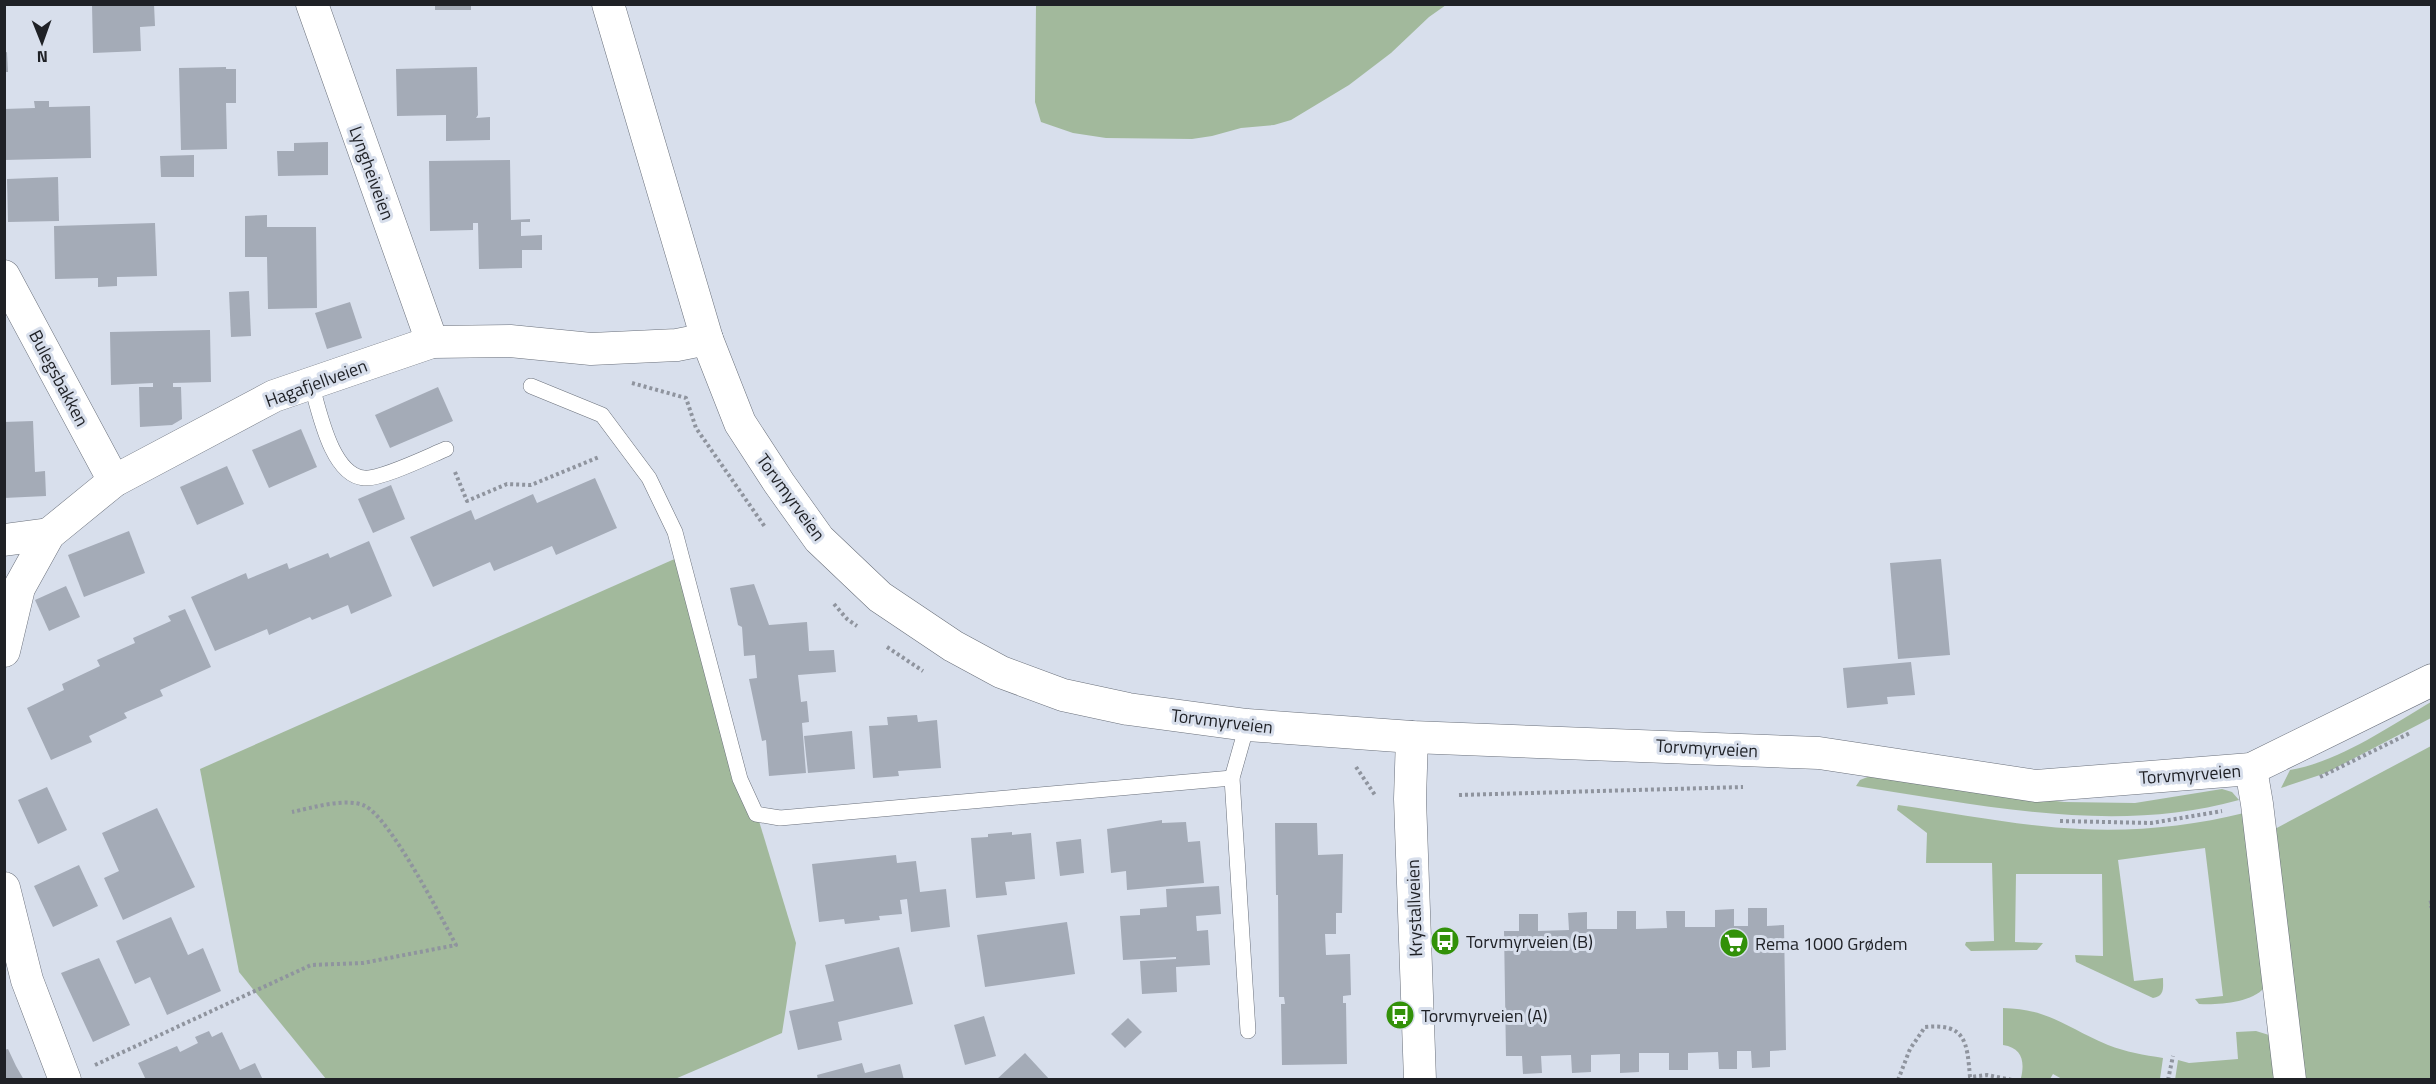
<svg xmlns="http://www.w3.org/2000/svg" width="2436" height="1084" font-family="'Titillium Web',sans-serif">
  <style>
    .green { fill: #a2b99c }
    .building { fill: #a4abb7 }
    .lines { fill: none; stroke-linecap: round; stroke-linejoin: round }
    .service-casing { stroke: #6a707b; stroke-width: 16 }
    .minor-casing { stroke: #6a707b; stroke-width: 33 }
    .path { stroke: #8f949e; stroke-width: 4; stroke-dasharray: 3 3; stroke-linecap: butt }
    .service { stroke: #fff; stroke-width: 15 }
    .minor { stroke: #fff; stroke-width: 32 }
    .labels { text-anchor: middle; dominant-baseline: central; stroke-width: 6; stroke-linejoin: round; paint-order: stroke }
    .street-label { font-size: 18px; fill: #1f2126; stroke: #d8dfec }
    .poi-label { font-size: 18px; fill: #1f2126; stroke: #d8dfec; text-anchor: start }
  </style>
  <rect width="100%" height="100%" fill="#d8dfec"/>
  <g class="green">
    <polygon points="1036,5 1036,4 1446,5 1429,17 1391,53 1349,85 1291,120 1274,125 1241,128 1212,136 1192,139 1106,138 1073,133 1041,122 1035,102"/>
    <polygon points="679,557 796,943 782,1033 675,1079 326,1079 239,972 200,769"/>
    <path d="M2431,702V718L2326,773L2281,788L2290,770C2341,761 2388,727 2431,702Z"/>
    <polygon points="2431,746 2431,1079 2304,1079 2273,830"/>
    <path d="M1870,776L2064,802L2135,803L2222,789L2232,792L2239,800C2114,835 1981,805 1856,786L1860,780Z"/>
    <path d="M1898,805C1959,814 2019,826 2080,829C2134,832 2192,826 2244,813L2264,988C2251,1003 2218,1005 2199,1004L2195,999L2223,996L2205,848L2118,860L2134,981L2163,978C2163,988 2165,996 2153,998L2076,962L2075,955L2103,956L2102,874H2016L2015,942L2043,943L2037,950L1971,951L1965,945L1966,942L1994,941L1992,863H1926L1927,833L1897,810Z"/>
    <path d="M2003,1008C2050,1009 2067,1028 2108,1045C2126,1052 2144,1055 2163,1058L2160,1079H2062L2053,1074L2050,1079L2021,1078C2025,1061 2022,1048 2003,1045Z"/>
    <polygon points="2256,1031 2269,1035 2281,1079 2175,1080 2178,1060 2189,1063 2238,1059 2236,1032"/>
  </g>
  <g class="building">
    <polygon points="92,4 154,4 155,26 140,27 141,51 93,53"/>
    <rect x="435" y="4" width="36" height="6"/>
    <polygon points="7,52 8,72 4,72 4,53"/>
    <polygon points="226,67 226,69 236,69 236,103 226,103 227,149 181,150 179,68"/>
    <polygon points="477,67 478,115 476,118 490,117 490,140 446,141 446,115 397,116 396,69"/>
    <polygon points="34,101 49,101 49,107 90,106 91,158 4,160 4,109 35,108"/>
    <polygon points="328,142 328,175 278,176 277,151 294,151 294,143"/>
    <polygon points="194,155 194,177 161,177 160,156"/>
    <polygon points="510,160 511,220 530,219 530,222 521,222 521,236 542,235 542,250 522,250 522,268 479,269 478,223 473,223 473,230 430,231 429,161"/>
    <polygon points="58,177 59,221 8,222 7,179"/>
    <polygon points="267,215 267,227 316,227 317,308 268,309 267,257 245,257 245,216"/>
    <polygon points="155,223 157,276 117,277 117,286 98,287 98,278 55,279 54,226"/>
    <polygon points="249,291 251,336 231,337 229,292"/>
    <polygon points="350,302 362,338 327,349 315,313"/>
    <polygon points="210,330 211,382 173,383 173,387 181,387 182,419 172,425 140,427 139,387 153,387 153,383 111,385 110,332"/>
    <polygon points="438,387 453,421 390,448 375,415"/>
    <polygon points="33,421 35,472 45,471 46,496 4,498 4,422"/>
    <polygon points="301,429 317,467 269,488 252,450"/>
    <polygon points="227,466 244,504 197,525 180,487"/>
    <polygon points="595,478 617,528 556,555 552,546 494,571 490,562 433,587 410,537 471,510 475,520 533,494 537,503"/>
    <polygon points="391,485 405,519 373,533 358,499"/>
    <polygon points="129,531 145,573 84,597 68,555"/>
    <polygon points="369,541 392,596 351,614 348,605 312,620 310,617 269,635 267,629 215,651 191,597 246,573 248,579 287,563 289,569 328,553 330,558"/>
    <polygon points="1941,559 1950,655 1898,659 1890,563"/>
    <polygon points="754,584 769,625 807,622 809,651 834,650 836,672 798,675 801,702 807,701 809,722 802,723 806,773 769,776 766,740 762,741 749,679 757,678 755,655 744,656 742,627 738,625 730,588"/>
    <polygon points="66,586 80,617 49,631 35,600"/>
    <polygon points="185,609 211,667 160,690 163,696 124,713 127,718 89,736 92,742 51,760 27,708 64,690 62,684 100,666 97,660 135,643 133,638 171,621 168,616"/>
    <polygon points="1911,662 1915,695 1887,697 1888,704 1847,708 1843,668"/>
    <polygon points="917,715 918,722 937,720 941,768 898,771 899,776 873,778 869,726 888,725 887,717"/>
    <polygon points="852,731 855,769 808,773 804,736"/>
    <polygon points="47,787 67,830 38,844 18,800"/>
    <polygon points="157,808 195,887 123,920 104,878 119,871 102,833"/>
    <polygon points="1162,820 1162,823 1186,822 1188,842 1200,841 1204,883 1127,890 1126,871 1111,873 1107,829"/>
    <polygon points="1275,823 1317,823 1318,855 1343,854 1342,913 1336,913 1336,934 1325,934 1326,955 1350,954 1351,995 1343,996 1343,1003 1346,1003 1347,1064 1282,1065 1281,1004 1285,1004 1284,997 1279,997 1278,895 1276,895"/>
    <polygon points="1012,832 1012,835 1031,833 1035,879 1005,882 1007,895 976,898 971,838 988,837 988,834"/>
    <polygon points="1081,839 1084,873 1060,876 1056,842"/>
    <polygon points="896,855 897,863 916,861 920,892 946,889 950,927 911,932 907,899 900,900 902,914 879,916 880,920 845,924 844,919 819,922 812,864"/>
    <polygon points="79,865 98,906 53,927 34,886"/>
    <polygon points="1219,886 1221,914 1196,916 1197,931 1208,930 1210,965 1176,967 1177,992 1142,994 1140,961 1176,959 1176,957 1123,960 1120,916 1140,915 1140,909 1167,907 1166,889"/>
    <polygon points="1748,908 1767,908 1767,926 1784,925 1786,1050 1770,1051 1770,1067 1752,1068 1751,1051 1737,1051 1737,1069 1719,1069 1718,1052 1688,1053 1688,1070 1669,1070 1669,1053 1639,1053 1639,1072 1620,1073 1620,1054 1591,1055 1591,1072 1572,1073 1571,1055 1541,1056 1542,1073 1523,1074 1522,1056 1506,1056 1504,931 1519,931 1519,914 1538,914 1538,931 1569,930 1568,913 1587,912 1587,929 1617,929 1617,911 1636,911 1636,929 1667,928 1666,911 1685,911 1685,927 1715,927 1715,910 1734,909 1734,926 1748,926"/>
    <polygon points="171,917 188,955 203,948 221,991 167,1015 150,977 135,984 116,941"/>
    <polygon points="1067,922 1075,974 985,987 977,935"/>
    <polygon points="899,947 913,1004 838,1022 842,1040 798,1050 789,1011 834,1001 825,965"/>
    <polygon points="99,958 130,1025 93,1042 61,973"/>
    <polygon points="984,1016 996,1056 965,1065 954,1025"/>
    <polygon points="1128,1018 1142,1032 1125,1048 1111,1034"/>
    <polygon points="209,1031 212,1037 222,1032 240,1070 255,1063 263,1080 146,1080 138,1063 177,1046 180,1052 198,1043 195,1037"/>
    <polygon points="8,1049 16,1066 24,1080 4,1080 4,1050"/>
    <polygon points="1025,1053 1050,1080 996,1080"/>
    <polygon points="862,1063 865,1073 900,1064 904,1080 818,1080 817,1075"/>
  </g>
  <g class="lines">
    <g class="service-casing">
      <g id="service">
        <path d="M311,383C319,410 331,475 364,478C380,480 429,456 446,449"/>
        <polyline points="531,386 602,415 649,478 675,532 740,779 756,814 780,818 1232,778"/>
        <polyline points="1247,725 1232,778 1248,1031"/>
      </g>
    </g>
    <g class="minor-casing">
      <g id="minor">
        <polyline points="312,4 432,342"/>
        <polyline points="608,4 707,339 740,423 779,483 819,539 880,597 953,646 1001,672 1063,695 1128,709 1247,725 1412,737 1819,753 2036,786 2251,769 2432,680"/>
        <polyline points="4,276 114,481"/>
        <polyline points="4,540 49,534"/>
        <polyline points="4,651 19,588 49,534 114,481 274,396 432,342 510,341 591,349 677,345 707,339"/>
        <polyline points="1412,737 1410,799 1420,1080"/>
        <polyline points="2251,769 2257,804 2290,1080"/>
        <polyline points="4,888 27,980 65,1080"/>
      </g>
    </g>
    <g class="path">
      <polyline points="632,383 686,398 696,428 765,527"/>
      <polyline points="455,472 467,501 507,484 531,485 599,457"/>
      <polyline points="834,604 847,619 857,626"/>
      <polyline points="887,647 923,671"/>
      <polyline points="1356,767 1375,795"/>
      <polyline points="2320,777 2410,733"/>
      <polyline points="1459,795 1743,787"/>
      <polyline points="2060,821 2151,823 2222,811"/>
      <polyline points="2432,902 2429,903 2432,908"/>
      <path d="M95,1065L311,965L363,963L456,945C441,917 390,818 365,806C347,797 311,808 292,812"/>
      <path d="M1898,1080L1910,1049L1925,1027C1966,1023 1967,1042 1970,1077L1987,1075L2012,1080"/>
      <polyline points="2054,1080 2055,1080"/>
      <polyline points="2168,1080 2173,1056"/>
    </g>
    <use href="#service" class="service"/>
    <use href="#minor" class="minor"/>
  </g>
  <defs>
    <g id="bus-disc" transform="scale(1.5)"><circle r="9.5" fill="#329109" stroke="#d8dfec"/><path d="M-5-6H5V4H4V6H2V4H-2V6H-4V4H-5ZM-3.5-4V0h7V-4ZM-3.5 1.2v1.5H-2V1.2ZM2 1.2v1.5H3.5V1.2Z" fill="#fff"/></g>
    <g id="supermarket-disc" transform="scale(1.5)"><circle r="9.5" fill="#329109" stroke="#d8dfec"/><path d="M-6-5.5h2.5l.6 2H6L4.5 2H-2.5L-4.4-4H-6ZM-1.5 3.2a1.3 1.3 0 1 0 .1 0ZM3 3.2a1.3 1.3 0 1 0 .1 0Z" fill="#fff"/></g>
  </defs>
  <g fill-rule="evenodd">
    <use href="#bus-disc" x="1445" y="941"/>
    <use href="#supermarket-disc" x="1734" y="943"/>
    <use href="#bus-disc" x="1400" y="1015"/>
  </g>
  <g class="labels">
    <g class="street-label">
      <text transform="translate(372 173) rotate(70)">Lyngheiveien</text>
      <text transform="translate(59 378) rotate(62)">Bulegsbakken</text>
      <text transform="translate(316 383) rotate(-20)">Hagafjellveien</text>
      <text transform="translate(791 497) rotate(54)">Torvmyrveien</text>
      <text transform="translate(1222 721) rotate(7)">Torvmyrveien</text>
      <text transform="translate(1707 748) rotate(3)">Torvmyrveien</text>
      <text transform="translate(2190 774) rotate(-4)">Torvmyrveien</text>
      <text transform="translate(1414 908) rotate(-92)">Krystallveien</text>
    </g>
    <g class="poi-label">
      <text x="1466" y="941">Torvmyrveien (B)</text>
      <text x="1755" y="943">Rema 1000 Grødem</text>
      <text x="1421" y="1015">Torvmyrveien (A)</text>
    </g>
  </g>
  <rect width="2436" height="1084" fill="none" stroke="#1f2126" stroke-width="12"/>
  <g transform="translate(42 42) rotate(179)" stroke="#d8dfec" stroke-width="4.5" paint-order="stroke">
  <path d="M0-4.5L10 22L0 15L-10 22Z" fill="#1f2126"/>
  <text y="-9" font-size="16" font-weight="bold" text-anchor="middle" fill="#1f2126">N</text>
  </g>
</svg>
